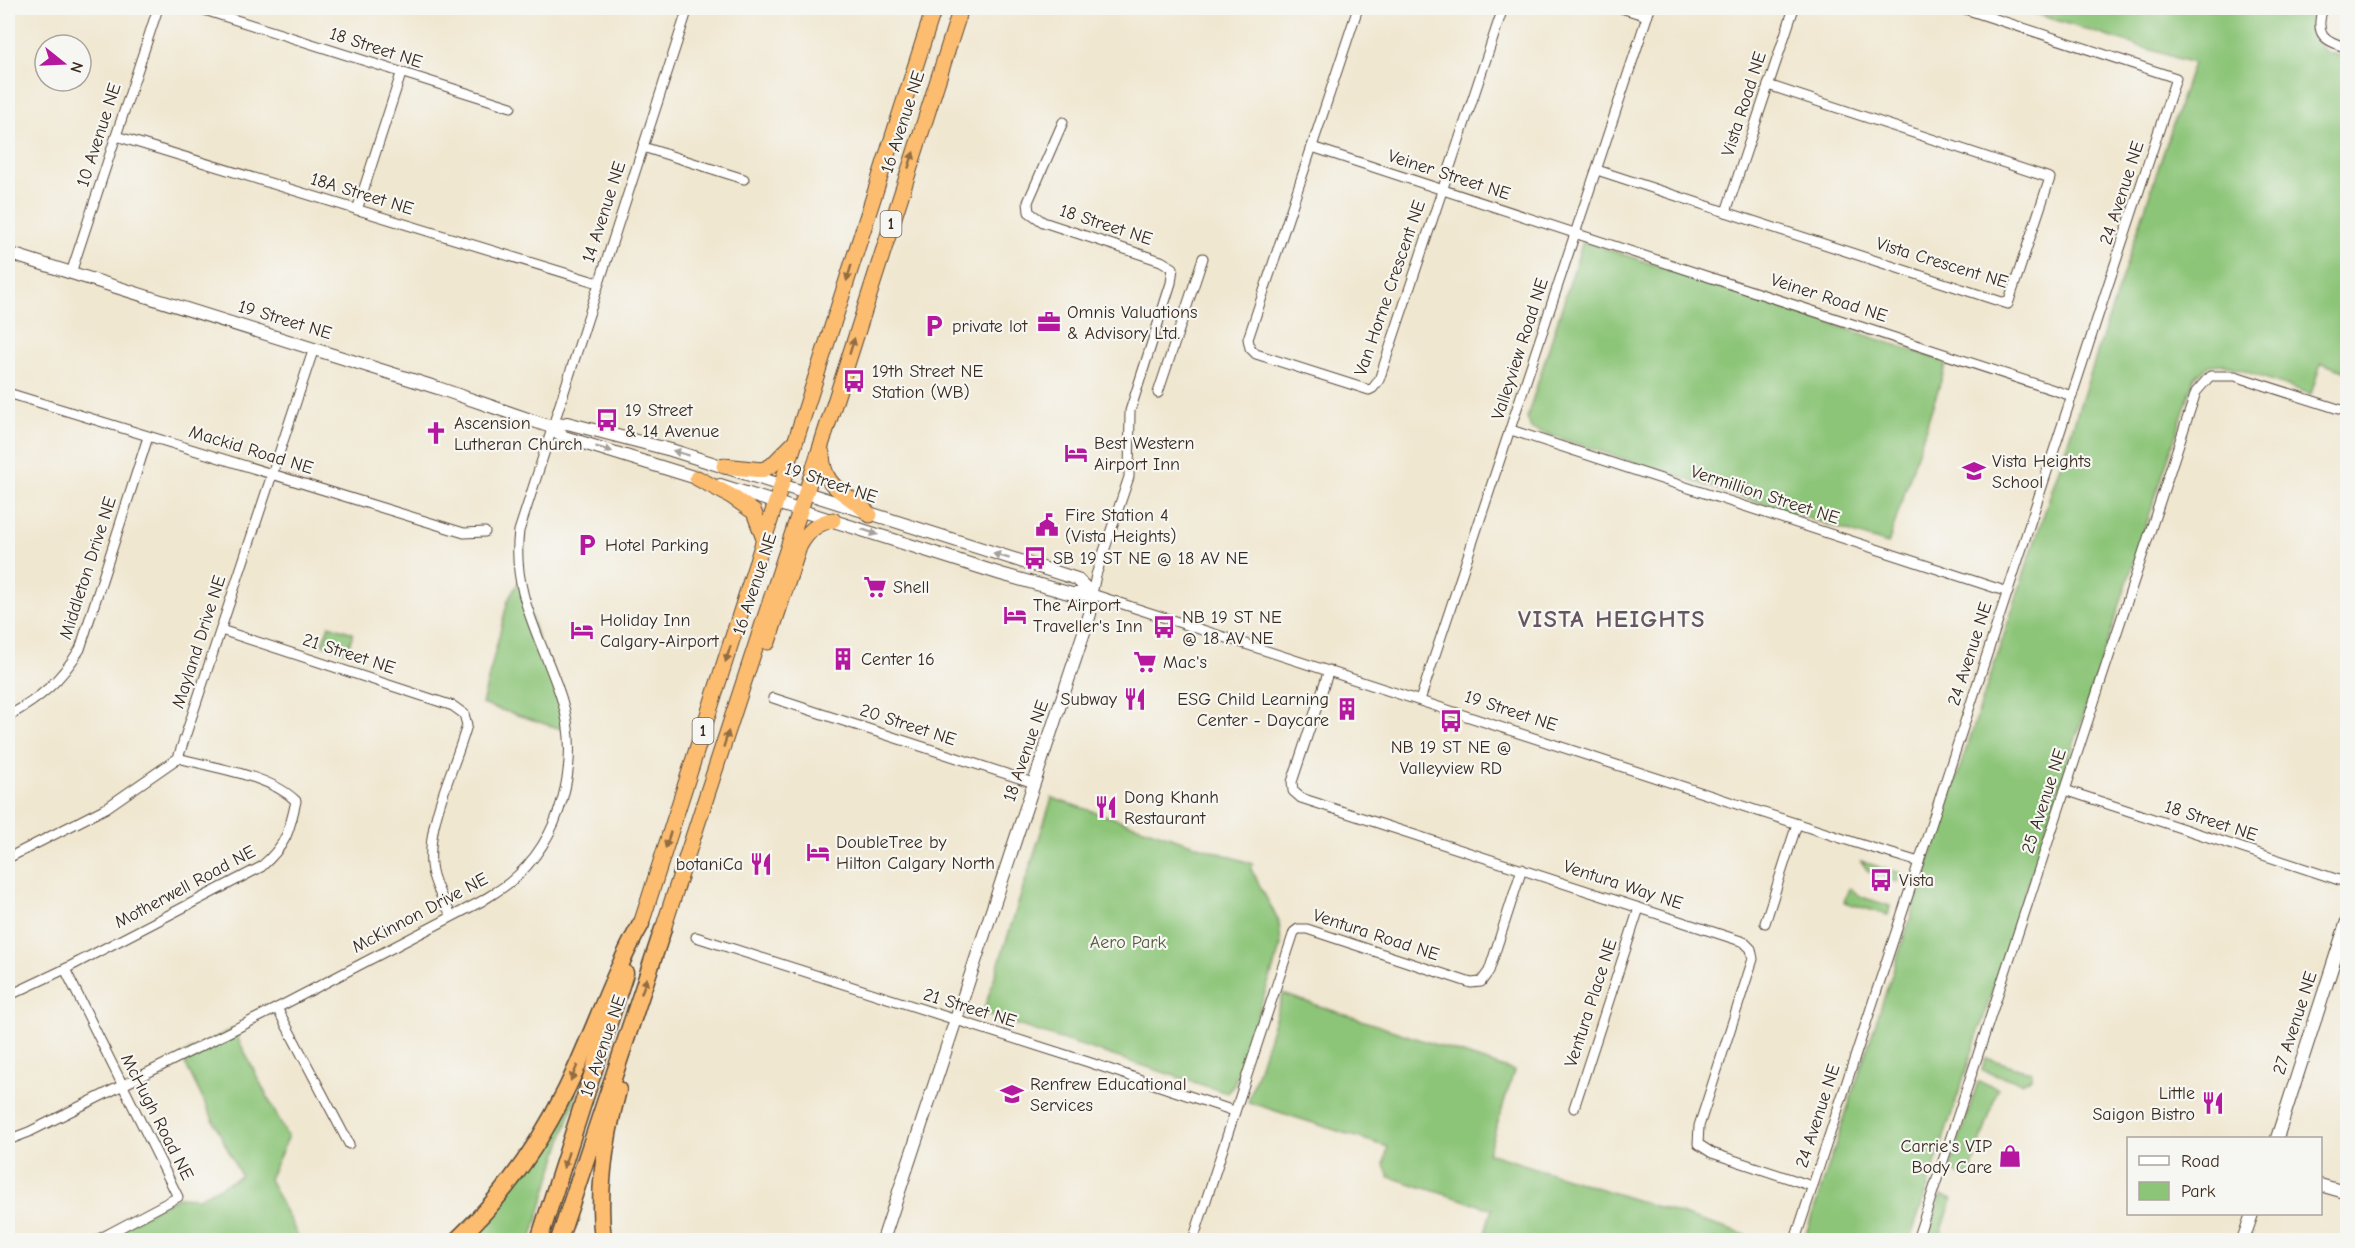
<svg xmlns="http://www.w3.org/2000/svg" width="2355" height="1248" font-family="'Comic Neue',sans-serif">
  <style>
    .green { fill: #8cc578; stroke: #64784b; stroke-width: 1.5 }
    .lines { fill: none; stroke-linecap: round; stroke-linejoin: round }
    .minor-casing { stroke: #564639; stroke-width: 11 }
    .tertiary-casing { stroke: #564639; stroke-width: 14 }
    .trunk-casing { stroke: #564639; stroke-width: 17 }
    .motorway-casing { stroke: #564639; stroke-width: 19 }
    .minor { stroke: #fff; stroke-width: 9 }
    .tertiary { stroke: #fff; stroke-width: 12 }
    .trunk { stroke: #fcbd6f; stroke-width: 15 }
    .motorway { stroke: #fcbd6f; stroke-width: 16 }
    .oneway { fill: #926c42 }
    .oneway2 { fill: #a79f9a }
    .labels { text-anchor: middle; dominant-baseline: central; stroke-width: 4.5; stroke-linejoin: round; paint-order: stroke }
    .shield { fill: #f6f6f2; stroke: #73675e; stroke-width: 1.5 }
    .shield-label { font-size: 16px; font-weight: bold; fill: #3b2a1e }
    .street-label { font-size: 18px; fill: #3b2a1e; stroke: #f6f6f2 }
    .poi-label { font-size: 18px; fill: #3b2a1e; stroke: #f6f6f2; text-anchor: start }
    .park-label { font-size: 18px; fill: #535839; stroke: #f6f6f2 }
    .district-label { font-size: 24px; font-weight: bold; letter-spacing: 1.5px; fill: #665660; stroke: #f6f6f2 }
  </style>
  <rect width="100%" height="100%" fill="#f6f6f2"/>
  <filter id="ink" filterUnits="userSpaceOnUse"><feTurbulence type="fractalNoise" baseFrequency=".0167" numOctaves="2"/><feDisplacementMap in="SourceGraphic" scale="12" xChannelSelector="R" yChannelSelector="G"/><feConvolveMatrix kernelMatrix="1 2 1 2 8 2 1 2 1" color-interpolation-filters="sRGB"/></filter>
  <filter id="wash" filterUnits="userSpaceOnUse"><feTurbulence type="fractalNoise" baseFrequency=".008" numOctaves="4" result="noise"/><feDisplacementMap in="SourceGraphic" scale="24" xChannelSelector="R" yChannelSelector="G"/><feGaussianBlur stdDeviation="1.35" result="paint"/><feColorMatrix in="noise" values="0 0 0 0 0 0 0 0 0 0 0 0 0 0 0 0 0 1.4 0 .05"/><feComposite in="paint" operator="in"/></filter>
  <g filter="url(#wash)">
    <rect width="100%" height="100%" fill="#f0e7d0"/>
    <g class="green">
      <polygon points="2017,8 2290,8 2310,13 2312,38 2327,52 2347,58 2347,372 2321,363 2311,394 2224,364 2210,365 2195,377 1910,1240 1804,1240 2193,63"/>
      <polygon points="1583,241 1947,362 1888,544 1531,429 1527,417"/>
      <polygon points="519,581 568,731 482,704 508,600"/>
      <polygon points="329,625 353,633 347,652 322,644"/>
      <polygon points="1052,798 1253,864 1251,869 1279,922 1281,945 1234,1085 1227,1093 990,1016 984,1010"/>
      <polygon points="1861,861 1880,867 1877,876 1867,870"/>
      <polygon points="1883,868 1901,873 1898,882 1886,879 1887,876 1881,874"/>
      <polygon points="1849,888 1862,897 1890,906 1888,915 1844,902"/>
      <polygon points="1283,994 1514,1071 1488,1153 1761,1240 1513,1240 1485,1232 1492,1209 1389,1177 1384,1165 1388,1147 1248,1102"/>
      <polygon points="233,1029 288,1138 269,1179 300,1240 97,1240 178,1197 199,1198 241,1176 181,1055"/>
      <polygon points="1986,1058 2032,1072 2031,1078 2022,1083 1982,1070"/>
      <polygon points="1978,1082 1998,1088 1969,1178 1949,1170"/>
      <polygon points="572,1091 576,1093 575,1098 531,1240 465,1240"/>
      <polygon points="1941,1195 1952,1199 1939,1240 1926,1240"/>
    </g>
  </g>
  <g filter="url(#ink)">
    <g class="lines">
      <g class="minor-casing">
        <g id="minor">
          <polyline points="198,8 511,107"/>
          <polyline points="1358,8 1248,339 1250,348 1256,354 1369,390 1373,388 1379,380 1503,8"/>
          <polyline points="1621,8 1647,16"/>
          <path d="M2323,8C2314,34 2324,41 2348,48"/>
          <polyline points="1063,122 1028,202 1029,212 1043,222 1161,261 1173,268 1171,283 1130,411 1129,477 1096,575 1092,594 1856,843 1919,862"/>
          <polyline points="116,136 598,283"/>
          <polyline points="643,147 744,179"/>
          <polyline points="1312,147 2072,396"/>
          <polyline points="1597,170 2008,304 2050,178 1768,85"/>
          <polyline points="357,210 401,74"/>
          <polyline points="1726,212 1794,8"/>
          <polyline points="71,273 158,8"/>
          <polyline points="8,393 464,533 485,532"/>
          <polyline points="1158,393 1203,258"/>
          <polyline points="1511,430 2008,592"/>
          <path d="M221,630L453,706L464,714L467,725C455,768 427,820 431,865C433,883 443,901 452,916"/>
          <polyline points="1329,670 1292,782 1293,791 1301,798 1744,942 1751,949 1753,959 1699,1126 1698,1144 1712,1153 1812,1186"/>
          <polyline points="773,698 1034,783"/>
          <polyline points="1420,700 1650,8"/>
          <path d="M8,716C41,698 60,681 80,649L148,437"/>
          <polyline points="2065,790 2348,883"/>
          <polyline points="8,858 106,808 178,758 314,348"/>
          <polyline points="1765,923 1797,824"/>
          <polyline points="696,937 1088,1062 1234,1111"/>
          <polyline points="65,969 178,1197 97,1240"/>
          <path d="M8,996L65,969L261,867C286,845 289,833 296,801C270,775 214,768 178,758"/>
          <polyline points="277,1008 349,1144"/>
          <polyline points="1574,1108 1639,908"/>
          <path d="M8,1140L29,1132L277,1008L482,901C491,895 500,890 509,883C562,840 582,761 561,697C542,639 511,594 519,531L688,8"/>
          <polyline points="1193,1240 1294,932 1298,929 1307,929 1471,983 1481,982 1489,971 1522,869"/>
          <polyline points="1795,1240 2176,78 1962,8"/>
          <polyline points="1917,1240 2196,392 2210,376 2235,376 2348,412"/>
        </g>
      </g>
      <g class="tertiary-casing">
        <g id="tertiary">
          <polyline points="8,253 438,388 551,427 564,437 703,480"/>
          <polyline points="551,427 567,423 671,450 1077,579 1092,594"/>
          <polyline points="720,485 1001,574 1072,594 1092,594"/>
          <polyline points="2277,1138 2348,918"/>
          <polyline points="2320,1185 2348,1193"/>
          <polyline points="883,1240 1090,614 1092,594"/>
          <polyline points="2243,1240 2252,1214"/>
        </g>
      </g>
      <g class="trunk-casing">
        <g id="trunk">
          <path d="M822,453C823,492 847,490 870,515"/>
          <polyline points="724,466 762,470 771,466 795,442"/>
          <polyline points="697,478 731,496 754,512 764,539"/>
          <path d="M768,642L799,547C807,532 816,523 833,520"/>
          <polyline points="641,924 934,8"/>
          <polyline points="663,929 810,480 961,8"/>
        </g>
      </g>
      <g class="motorway-casing">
        <g id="motorway">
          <path d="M457,1240C503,1197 538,1147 566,1090C593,1035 611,977 641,924"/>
          <polyline points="539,1240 625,973"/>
          <polyline points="559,1240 663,929"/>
          <path d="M603,1240C597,1190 605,1139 618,1090"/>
        </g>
      </g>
      <use href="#minor" class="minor"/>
      <use href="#tertiary" class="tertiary"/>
      <use href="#trunk" class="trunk"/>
      <use href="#motorway" class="motorway"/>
    </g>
    <defs><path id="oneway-solid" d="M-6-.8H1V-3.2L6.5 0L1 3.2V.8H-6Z" transform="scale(1.5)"/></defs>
    <g class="oneway">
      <use href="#oneway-solid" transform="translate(911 160) rotate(-72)"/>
      <use href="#oneway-solid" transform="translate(849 273) rotate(107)"/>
      <use href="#oneway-solid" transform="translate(852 346) rotate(-73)"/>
      <use href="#oneway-solid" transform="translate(728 654) rotate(108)"/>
      <use href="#oneway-solid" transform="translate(726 739) rotate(-73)"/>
      <use href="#oneway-solid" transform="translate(668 840) rotate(108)"/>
      <use href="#oneway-solid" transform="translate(644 986) rotate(-71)"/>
      <use href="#oneway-solid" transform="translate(574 1073) rotate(114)"/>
      <use href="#oneway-solid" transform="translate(566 1160) rotate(108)"/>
    </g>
    <g class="oneway2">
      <use href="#oneway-solid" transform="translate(604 449) rotate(17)"/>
      <use href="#oneway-solid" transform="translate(681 453) rotate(-163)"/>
      <use href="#oneway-solid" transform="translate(870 532) rotate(18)"/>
      <use href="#oneway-solid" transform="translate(1001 556) rotate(-163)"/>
    </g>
  </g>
  <defs>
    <g id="office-bare" transform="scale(1.8)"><path d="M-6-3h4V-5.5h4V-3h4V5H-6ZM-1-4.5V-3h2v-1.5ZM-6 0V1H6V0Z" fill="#b5179e" stroke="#f6f6f2" stroke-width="2.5" paint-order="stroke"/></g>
    <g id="parking-bare" transform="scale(1.8)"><path d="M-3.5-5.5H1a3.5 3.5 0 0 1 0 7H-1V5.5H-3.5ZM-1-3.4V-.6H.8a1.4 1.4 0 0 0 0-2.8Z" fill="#b5179e" stroke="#f6f6f2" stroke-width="2.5" paint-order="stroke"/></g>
    <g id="bus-bare" transform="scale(1.8)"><path d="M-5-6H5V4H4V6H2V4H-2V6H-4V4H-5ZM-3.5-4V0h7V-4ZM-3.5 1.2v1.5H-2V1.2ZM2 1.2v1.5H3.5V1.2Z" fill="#b5179e" stroke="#f6f6f2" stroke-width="2.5" paint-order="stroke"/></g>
    <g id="church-bare" transform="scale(1.8)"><path d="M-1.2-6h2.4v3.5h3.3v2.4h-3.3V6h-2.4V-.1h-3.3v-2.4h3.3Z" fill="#b5179e" stroke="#f6f6f2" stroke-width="2.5" paint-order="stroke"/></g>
    <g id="hotel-bare" transform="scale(1.8)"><path d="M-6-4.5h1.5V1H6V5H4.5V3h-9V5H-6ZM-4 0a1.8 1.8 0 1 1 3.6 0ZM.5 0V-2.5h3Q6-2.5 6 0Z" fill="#b5179e" stroke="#f6f6f2" stroke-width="2.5" paint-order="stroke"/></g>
    <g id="school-bare" transform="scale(1.8)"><path d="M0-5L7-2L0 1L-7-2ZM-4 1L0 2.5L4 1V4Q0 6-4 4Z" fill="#b5179e" stroke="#f6f6f2" stroke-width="2.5" paint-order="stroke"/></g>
    <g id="civic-bare" transform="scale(1.8)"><path d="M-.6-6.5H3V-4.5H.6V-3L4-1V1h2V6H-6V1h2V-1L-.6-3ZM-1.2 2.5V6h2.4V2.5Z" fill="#b5179e" stroke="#f6f6f2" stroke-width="2.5" paint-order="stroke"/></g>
    <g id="supermarket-bare" transform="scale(1.8)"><path d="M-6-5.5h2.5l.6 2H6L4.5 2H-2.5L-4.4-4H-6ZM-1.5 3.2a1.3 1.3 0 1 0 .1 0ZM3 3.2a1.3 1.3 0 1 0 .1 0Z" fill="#b5179e" stroke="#f6f6f2" stroke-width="2.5" paint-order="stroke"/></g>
    <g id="building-bare" transform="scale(1.8)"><path d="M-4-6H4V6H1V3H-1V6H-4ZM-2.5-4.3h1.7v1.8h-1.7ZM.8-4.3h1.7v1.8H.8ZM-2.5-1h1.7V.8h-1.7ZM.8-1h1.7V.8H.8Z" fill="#b5179e" stroke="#f6f6f2" stroke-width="2.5" paint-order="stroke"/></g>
    <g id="restaurant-bare" transform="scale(1.8)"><path d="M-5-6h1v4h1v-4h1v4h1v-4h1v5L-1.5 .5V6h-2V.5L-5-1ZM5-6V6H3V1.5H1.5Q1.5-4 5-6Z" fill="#b5179e" stroke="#f6f6f2" stroke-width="2.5" paint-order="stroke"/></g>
    <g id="shop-bare" transform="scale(1.8)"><path d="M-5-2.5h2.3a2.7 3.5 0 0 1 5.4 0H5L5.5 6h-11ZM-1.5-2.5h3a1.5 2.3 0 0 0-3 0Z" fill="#b5179e" stroke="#f6f6f2" stroke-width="2.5" paint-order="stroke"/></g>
  </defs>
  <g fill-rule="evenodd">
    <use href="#office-bare" x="1049" y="322"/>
    <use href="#parking-bare" x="934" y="326"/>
    <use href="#bus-bare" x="854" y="381"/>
    <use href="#bus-bare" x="607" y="420"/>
    <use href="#church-bare" x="436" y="433"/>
    <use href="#hotel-bare" x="1076" y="453"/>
    <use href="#school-bare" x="1974" y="471"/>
    <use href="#civic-bare" x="1047" y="525"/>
    <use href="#parking-bare" x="587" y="545"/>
    <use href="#bus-bare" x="1035" y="558"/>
    <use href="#supermarket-bare" x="875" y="587"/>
    <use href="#hotel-bare" x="1015" y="615"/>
    <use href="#bus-bare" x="1164" y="627"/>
    <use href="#hotel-bare" x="582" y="630"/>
    <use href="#building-bare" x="843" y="659"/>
    <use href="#supermarket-bare" x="1145" y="662"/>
    <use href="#restaurant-bare" x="1135" y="699"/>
    <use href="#building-bare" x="1347" y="709"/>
    <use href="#bus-bare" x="1451" y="721"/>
    <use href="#restaurant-bare" x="1106" y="807"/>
    <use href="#hotel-bare" x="818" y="852"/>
    <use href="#restaurant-bare" x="761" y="864"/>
    <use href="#bus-bare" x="1881" y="880"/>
    <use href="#school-bare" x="1012" y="1094"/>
    <use href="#restaurant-bare" x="2213" y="1103"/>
    <use href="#shop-bare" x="2010" y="1156"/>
  </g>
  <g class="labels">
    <g class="shield">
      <rect x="880.5" y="211" width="21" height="26" rx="4.5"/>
      <rect x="692.5" y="718" width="21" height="26" rx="4.5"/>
    </g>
    <g class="shield-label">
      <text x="891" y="224">1</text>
      <text x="703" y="731">1</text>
    </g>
    <g class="street-label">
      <text transform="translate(376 48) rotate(18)">18 Street NE</text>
      <text transform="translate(1744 104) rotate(-72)">Vista Road NE</text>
      <text transform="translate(903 122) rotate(-72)">16 Avenue NE</text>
      <text transform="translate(99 135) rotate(-72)">10 Avenue NE</text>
      <text transform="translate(1449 175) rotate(18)">Veiner Street NE</text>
      <text transform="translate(2122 193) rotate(-72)">24 Avenue NE</text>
      <text transform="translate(362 194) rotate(17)">18A Street NE</text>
      <text transform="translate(604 212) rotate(-72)">14 Avenue NE</text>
      <text transform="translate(1106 225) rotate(18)">18 Street NE</text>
      <text transform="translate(1942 263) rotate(17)">Vista Crescent NE</text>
      <text transform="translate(1390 288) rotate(-71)">Van Horne Crescent NE</text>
      <text transform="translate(1829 298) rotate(18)">Veiner Road NE</text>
      <text transform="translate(285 320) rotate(17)">19 Street NE</text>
      <text transform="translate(1520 349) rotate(-72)">Valleyview Road NE</text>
      <text transform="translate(251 450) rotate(17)">Mackid Road NE</text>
      <text transform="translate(831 483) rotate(18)">19 Street NE</text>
      <text transform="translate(1765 495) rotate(18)">Vermillion Street NE</text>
      <text transform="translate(88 568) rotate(-72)">Middleton Drive NE</text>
      <text transform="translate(755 584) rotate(-72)">16 Avenue NE</text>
      <text transform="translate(199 642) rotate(-72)">Mayland Drive NE</text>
      <text transform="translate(349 654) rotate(18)">21 Street NE</text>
      <text transform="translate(1970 654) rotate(-72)">24 Avenue NE</text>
      <text transform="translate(1511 711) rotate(18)">19 Street NE</text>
      <text transform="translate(908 725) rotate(18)">20 Street NE</text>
      <text transform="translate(1026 751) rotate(-71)">18 Avenue NE</text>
      <text transform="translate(2044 801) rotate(-72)">25 Avenue NE</text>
      <text transform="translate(2211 821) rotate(18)">18 Street NE</text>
      <text transform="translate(1623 885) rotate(18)">Ventura Way NE</text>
      <text transform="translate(185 887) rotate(-28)">Motherwell Road NE</text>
      <text transform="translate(420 913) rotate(-28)">McKinnon Drive NE</text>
      <text transform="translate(1376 935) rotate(18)">Ventura Road NE</text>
      <text transform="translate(1591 1003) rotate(-72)">Ventura Place NE</text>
      <text transform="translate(970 1008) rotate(17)">21 Street NE</text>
      <text transform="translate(2295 1023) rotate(-72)">27 Avenue NE</text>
      <text transform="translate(603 1046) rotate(-71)">16 Avenue NE</text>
      <text transform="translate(1818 1116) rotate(-72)">24 Avenue NE</text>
      <text transform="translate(157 1117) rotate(63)">McHugh Road NE</text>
    </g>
    <g class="poi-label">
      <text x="1067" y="312">Omnis Valuations<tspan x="1067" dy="21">&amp; Advisory Ltd.</tspan></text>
      <text x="952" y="326">private lot</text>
      <text x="872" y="371">19th Street NE<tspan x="872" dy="21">Station (WB)</tspan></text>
      <text x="625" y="410">19 Street<tspan x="625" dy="21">&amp; 14 Avenue</tspan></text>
      <text x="454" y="423">Ascension<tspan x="454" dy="21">Lutheran Church</tspan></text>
      <text x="1094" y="443">Best Western<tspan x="1094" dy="21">Airport Inn</tspan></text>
      <text x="1992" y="461">Vista Heights<tspan x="1992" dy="21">School</tspan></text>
      <text x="1065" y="515">Fire Station 4<tspan x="1065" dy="21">(Vista Heights)</tspan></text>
      <text x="605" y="545">Hotel Parking</text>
      <text x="1053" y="558">SB 19 ST NE @ 18 AV NE</text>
      <text x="893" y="587">Shell</text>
      <text x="1033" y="605">The Airport<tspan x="1033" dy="21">Traveller's Inn</tspan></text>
      <text x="1182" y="617">NB 19 ST NE<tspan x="1182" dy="21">@ 18 AV NE</tspan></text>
      <text x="600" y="620">Holiday Inn<tspan x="600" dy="21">Calgary-Airport</tspan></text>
      <text x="861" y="659">Center 16</text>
      <text x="1163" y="662">Mac's</text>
      <text x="1117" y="699" text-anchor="end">Subway</text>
      <text x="1329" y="699" text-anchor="end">ESG Child Learning<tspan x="1329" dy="21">Center - Daycare</tspan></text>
      <text x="1451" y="747" text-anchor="middle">NB 19 ST NE @<tspan x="1451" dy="21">Valleyview RD</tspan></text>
      <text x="1124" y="797">Dong Khanh<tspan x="1124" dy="21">Restaurant</tspan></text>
      <text x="836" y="842">DoubleTree by<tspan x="836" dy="21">Hilton Calgary North</tspan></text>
      <text x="743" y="864" text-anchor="end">botaniCa</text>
      <text x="1899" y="880">Vista</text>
      <text x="1030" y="1084">Renfrew Educational<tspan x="1030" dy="21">Services</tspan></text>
      <text x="2195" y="1093" text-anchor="end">Little<tspan x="2195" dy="21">Saigon Bistro</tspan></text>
      <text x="1992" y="1146" text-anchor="end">Carrie's VIP<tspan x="1992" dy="21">Body Care</tspan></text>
    </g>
    <g class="park-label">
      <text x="1128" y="942">Aero Park</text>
    </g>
    <g class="district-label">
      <text x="1612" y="619">VISTA HEIGHTS</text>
    </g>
  </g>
  <rect width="2355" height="1248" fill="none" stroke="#f6f6f2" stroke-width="30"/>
  <rect x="2127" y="1137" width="195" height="78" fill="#f6f6f2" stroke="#aba49d" stroke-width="1.5"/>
  <rect x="2139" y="1156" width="30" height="9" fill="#ffffff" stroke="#aba49d" stroke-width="1.5"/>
  <text x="2181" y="1167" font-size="18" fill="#3b2a1e">Road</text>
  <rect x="2139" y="1182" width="30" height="18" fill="#8cc578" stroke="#aba49d" stroke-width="1.5"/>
  <text x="2181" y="1197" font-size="18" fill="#3b2a1e">Park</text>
  <g transform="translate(63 63) rotate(108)"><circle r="28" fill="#f6f6f2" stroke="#aba49d" stroke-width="1.5"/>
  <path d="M0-4.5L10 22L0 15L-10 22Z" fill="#b5179e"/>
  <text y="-9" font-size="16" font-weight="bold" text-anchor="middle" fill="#3b2a1e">N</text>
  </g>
</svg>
